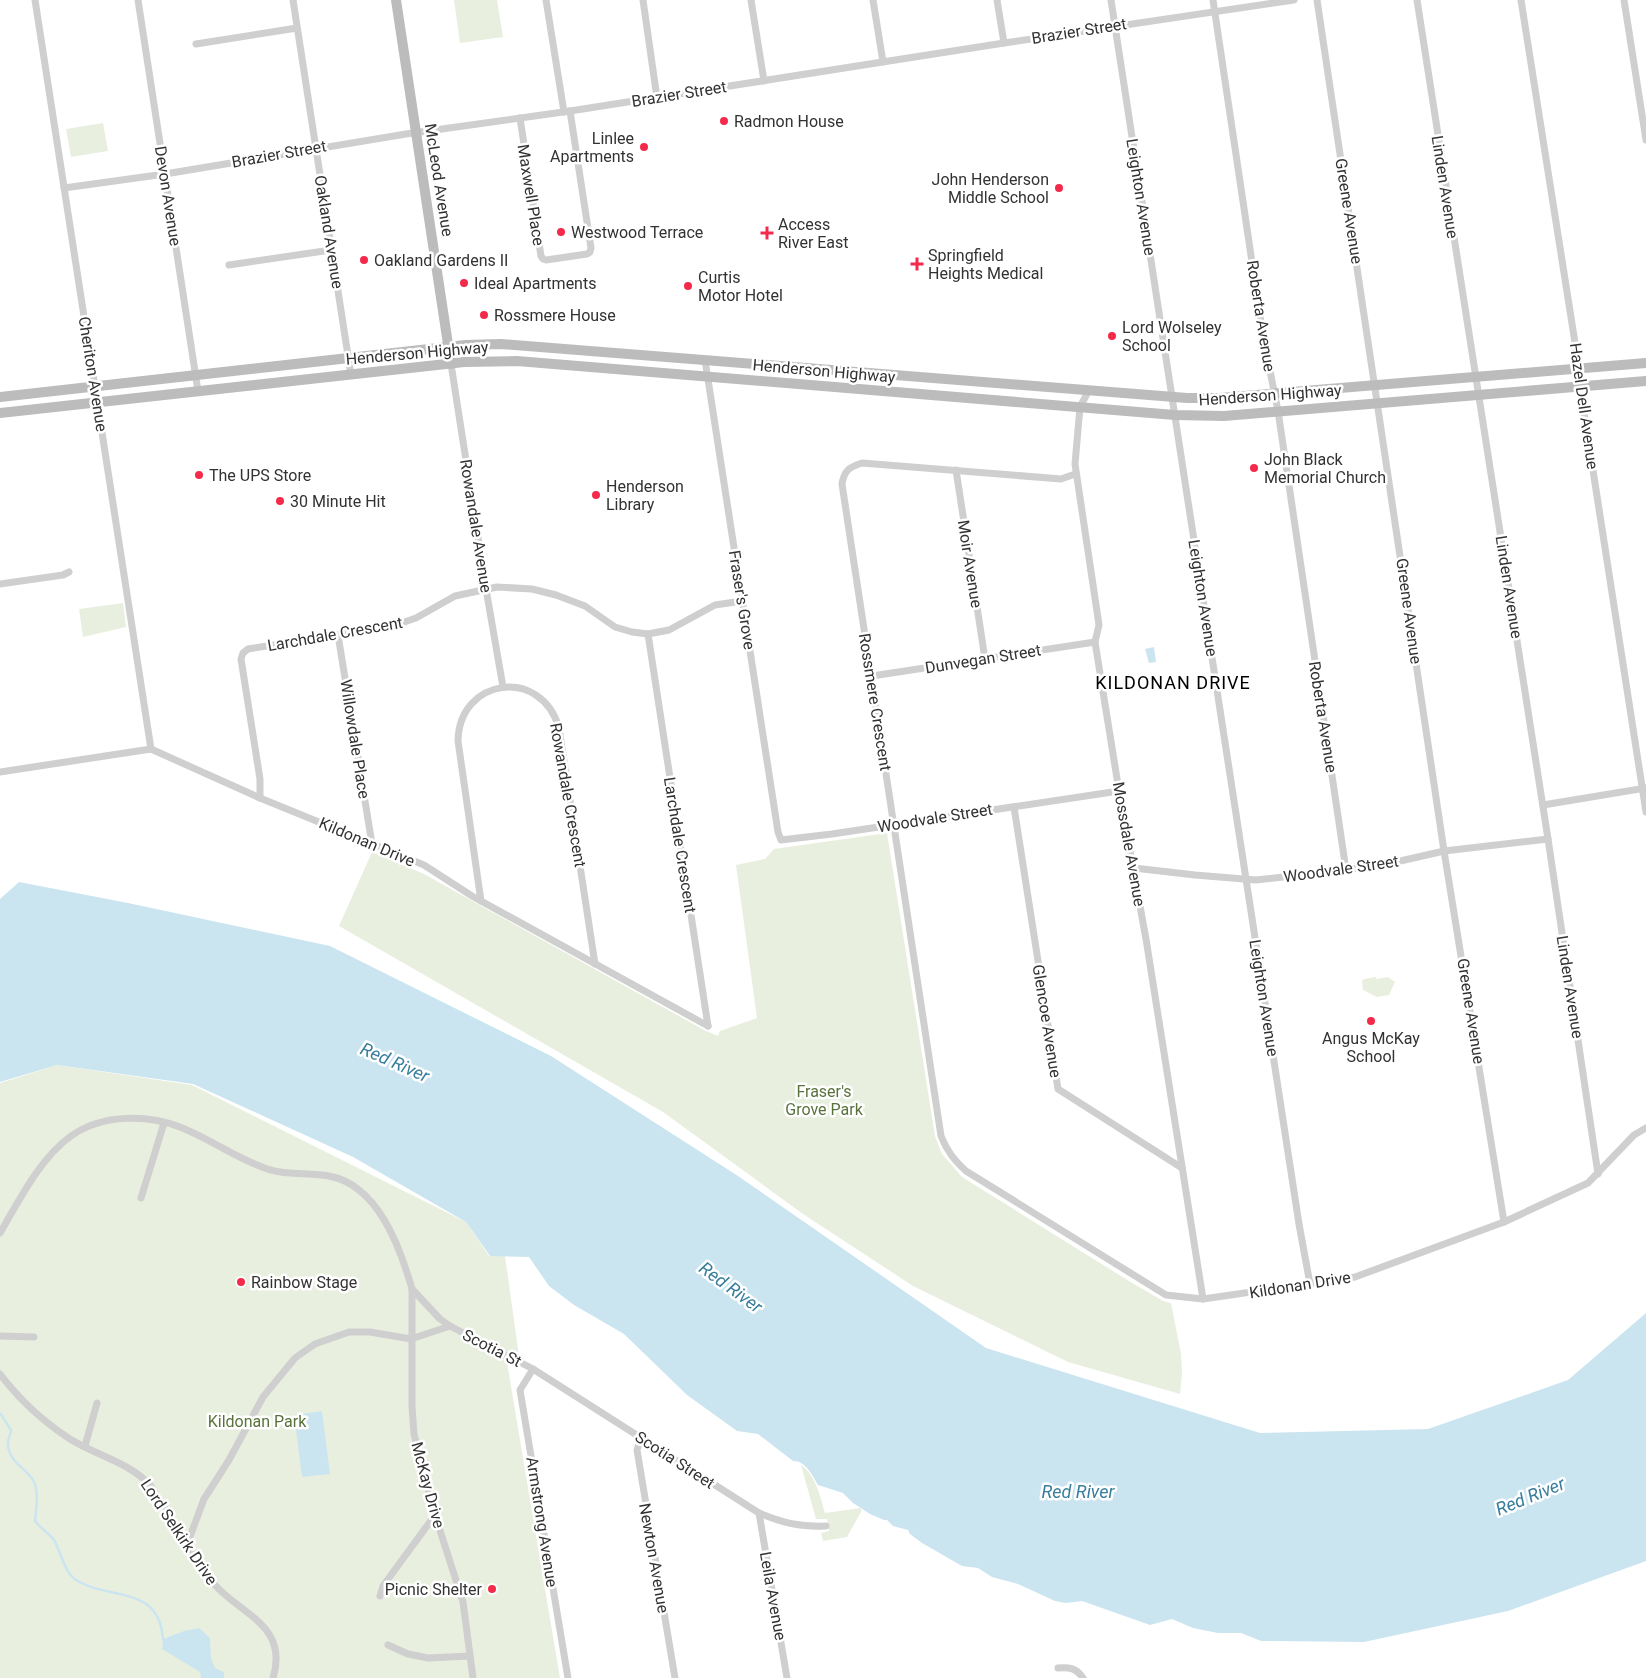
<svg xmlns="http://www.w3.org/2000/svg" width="1646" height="1678" font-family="Roboto,sans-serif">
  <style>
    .green { fill: #e9efdf }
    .water { fill: #cbe5f0 }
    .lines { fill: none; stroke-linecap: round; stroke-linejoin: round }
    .stream { stroke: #cbe5f0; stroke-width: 2.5 }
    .street { stroke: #cfcfcf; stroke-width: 7 }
    .secondary { stroke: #bcbcbc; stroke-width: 10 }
    .poi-dot { fill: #f32a4a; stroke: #fff; stroke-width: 2 }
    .labels { text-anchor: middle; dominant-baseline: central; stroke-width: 5; stroke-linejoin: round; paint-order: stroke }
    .street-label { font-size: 16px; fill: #323232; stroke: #fff }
    .poi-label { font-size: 16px; fill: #323232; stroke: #fff; text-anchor: start }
    .park-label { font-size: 16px; fill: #59723b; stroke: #fff }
    .neighbourhood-label { font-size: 18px; letter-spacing: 1px; fill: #000; stroke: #fff }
    .water-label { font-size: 18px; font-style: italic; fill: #387e9c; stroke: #fff }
  </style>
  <rect width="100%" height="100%" fill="#fff"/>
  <g class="green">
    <polygon points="454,0 497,0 503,37 460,43"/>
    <polygon points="103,123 108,151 71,157 66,129"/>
    <polygon points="123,603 126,627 83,637 79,609"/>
    <polygon points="887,833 935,1136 942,1154 962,1177 1129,1281 1163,1301 1171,1303 1181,1354 1182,1373 1180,1394 1068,1362 913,1286 803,1214 663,1112 339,926 372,852 424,874 704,1030 718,1036 720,1031 757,1018 736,865 765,859 774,849"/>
    <polygon points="1376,977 1376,979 1388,977 1395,982 1389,995 1377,997 1363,990 1362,981 1364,979"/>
    <polygon points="57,1065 192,1085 466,1222 489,1256 505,1256 519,1356 505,1351 560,1678 0,1678 0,1083"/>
    <path d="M801,1465C816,1476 820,1496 825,1513L860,1508L862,1510L847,1537L823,1541L821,1533L829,1531L827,1519H816Z"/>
  </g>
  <g class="water">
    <polygon points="1154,647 1156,662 1149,663 1145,649"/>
    <path d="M19,882L128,903L330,946L551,1056L738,1176L986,1348L1260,1433L1428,1429L1568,1380L1646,1313V1561L1508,1611L1364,1642L1261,1641L1241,1633H1218L1193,1628L1172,1619L1150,1625L1082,1601L1066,1603L1055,1601L1018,1584L992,1577L978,1568L962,1566L922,1543L910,1534L908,1530L893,1526L887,1520H884L870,1514L853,1503L843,1493L818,1485C812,1475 806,1461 793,1461L758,1434L737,1431L687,1395L624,1334L574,1305L549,1286L529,1257L490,1256L466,1222L353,1157L193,1084L57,1065L0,1082V899Z"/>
    <polygon points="322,1411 330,1474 302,1477 294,1415"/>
    <polygon points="199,1628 210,1638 211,1659 215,1668 224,1672 224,1678 201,1678 200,1672 162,1649 163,1639 184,1631"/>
  </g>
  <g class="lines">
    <path class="stream" d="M0,1413L11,1430C11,1435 7,1439 8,1445C9,1463 29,1470 34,1482C39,1493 36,1509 35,1521C40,1528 49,1533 54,1540C61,1552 64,1572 76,1580C109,1601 159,1584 163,1639L166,1641"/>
    <g class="street">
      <polyline points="35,0 151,749"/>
      <polyline points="138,0 198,391"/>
      <polyline points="293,0 351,375"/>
      <polyline points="546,0 564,112"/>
      <polyline points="643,0 657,98"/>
      <polyline points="751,0 764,81"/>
      <polyline points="873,0 883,62"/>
      <polyline points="997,0 1004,43"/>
      <polyline points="1111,0 1299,1224 1310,1284"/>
      <polyline points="1213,0 1263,336 1278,411 1346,870"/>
      <polyline points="1317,0 1444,851 1504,1222"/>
      <polyline points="1417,0 1548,839 1598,1174"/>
      <polyline points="1521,0 1579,368 1581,393 1646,812"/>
      <polyline points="1624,0 1646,140"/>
      <polyline points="196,44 297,28"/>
      <polyline points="520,118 541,256 543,259 546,260 587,254 590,252 591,248 570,111"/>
      <polyline points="64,188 165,174 406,134 570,111 1004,43 1294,0"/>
      <polyline points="229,265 331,250"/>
      <polyline points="705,360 778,832 781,840 832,834 1119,791"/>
      <polyline points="451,364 486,589 503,687"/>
      <polyline points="1089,390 1080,407 1075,464 1099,625 1095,642 1119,791 1146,939 1203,1299"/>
      <polyline points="956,470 985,659"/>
      <path d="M1075,474L1061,479L862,463C849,467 844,471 842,484L941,1136C947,1151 954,1160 966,1171L1166,1295L1203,1299L1355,1277L1504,1222L1588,1183L1634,1135L1646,1128"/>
      <polyline points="0,584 63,575 69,572"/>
      <polyline points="648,634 708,1026"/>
      <polyline points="338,635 372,844"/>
      <polyline points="872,676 1095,642"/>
      <polyline points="0,772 151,749 260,798 424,865 472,896 708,1026"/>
      <polyline points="260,798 260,779 241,659 243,653 248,649 390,627 416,618 455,596 497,587 532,589 556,595 585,606 615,627 632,632 648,634 669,630 715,605 742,601"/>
      <polyline points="1543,805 1646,788"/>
      <polyline points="1014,807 1058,1089 1182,1168"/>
      <polyline points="1134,868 1195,875 1256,880 1346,870 1396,862 1444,851 1548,839"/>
      <path d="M481,901L458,741C459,678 541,666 559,728L595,964"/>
      <polyline points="141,1198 164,1123"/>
      <path d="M0,1233C19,1201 40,1158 71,1136C102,1114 147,1114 180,1127C208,1138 233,1156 262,1167C283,1176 307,1172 329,1176C378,1185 400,1247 412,1289V1406L414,1434L435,1515L463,1602L473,1678"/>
      <path d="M412,1289L440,1319L450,1326L533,1369L759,1513C783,1523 800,1527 826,1526"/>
      <polyline points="0,1336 34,1337"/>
      <polyline points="533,1369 520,1390 568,1678"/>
      <path d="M0,1374C19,1399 44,1422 70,1439C97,1456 127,1461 150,1485L214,1584C241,1615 289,1625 273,1678"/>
      <polyline points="641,1438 637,1450 675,1678"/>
      <polyline points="85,1446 97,1403"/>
      <polyline points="759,1513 787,1678"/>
      <polyline points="188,1542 204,1499 229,1460 263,1397 295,1358 315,1344 349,1332 370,1332 411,1339 450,1326"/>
      <polyline points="380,1596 383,1586 435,1515"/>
      <polyline points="388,1645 408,1654 428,1658 470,1656"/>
      <path d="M1058,1668C1069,1667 1077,1668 1083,1678"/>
    </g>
    <g class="secondary">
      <polyline points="396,0 451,364"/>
      <polyline points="0,397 465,345 501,344 1187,398 1219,398 1646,363"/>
      <polyline points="0,413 437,365 464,362 517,361 1175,415 1224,416 1646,381"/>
    </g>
  </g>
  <g class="poi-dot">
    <circle cx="724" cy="121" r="5"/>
    <circle cx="644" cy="147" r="5"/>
    <circle cx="1059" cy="188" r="5"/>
    <circle cx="561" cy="232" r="5"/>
    <path d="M764.5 225.5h5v5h5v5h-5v5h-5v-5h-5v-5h5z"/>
    <circle cx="364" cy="260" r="5"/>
    <path d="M914.5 256.5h5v5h5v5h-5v5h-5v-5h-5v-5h5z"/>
    <circle cx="464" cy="283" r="5"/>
    <circle cx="688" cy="286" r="5"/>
    <circle cx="484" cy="315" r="5"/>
    <circle cx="1112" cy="336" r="5"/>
    <circle cx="1254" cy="468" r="5"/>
    <circle cx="199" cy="475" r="5"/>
    <circle cx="596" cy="495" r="5"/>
    <circle cx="280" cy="501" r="5"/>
    <circle cx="1371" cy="1021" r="5"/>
    <circle cx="241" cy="1282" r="5"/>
    <circle cx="492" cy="1589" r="5"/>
  </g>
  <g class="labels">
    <g class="street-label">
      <text transform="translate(1079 31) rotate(-9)">Brazier Street</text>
      <text transform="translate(679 94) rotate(-9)">Brazier Street</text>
      <text transform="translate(279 154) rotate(-10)">Brazier Street</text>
      <text transform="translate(439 180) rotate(81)">McLeod Avenue</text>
      <text transform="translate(1445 187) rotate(81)">Linden Avenue</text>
      <text transform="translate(531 195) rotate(81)">Maxwell Place</text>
      <text transform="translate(168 196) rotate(81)">Devon Avenue</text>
      <text transform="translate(1141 197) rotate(81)">Leighton Avenue</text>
      <text transform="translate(1349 211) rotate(81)">Greene Avenue</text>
      <text transform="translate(329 232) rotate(81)">Oakland Avenue</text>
      <text transform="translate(1261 316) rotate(81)">Roberta Avenue</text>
      <text transform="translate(417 353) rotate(-5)">Henderson Highway</text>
      <text transform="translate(824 371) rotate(5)">Henderson Highway</text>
      <text transform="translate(93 374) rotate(81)">Cheriton Avenue</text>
      <text transform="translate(1270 395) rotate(-4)">Henderson Highway</text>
      <text transform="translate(1584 406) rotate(82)">Hazel Dell Avenue</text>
      <text transform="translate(476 526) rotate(81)">Rowandale Avenue</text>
      <text transform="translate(970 564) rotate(81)">Moir Avenue</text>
      <text transform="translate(1509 587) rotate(81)">Linden Avenue</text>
      <text transform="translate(1203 598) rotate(81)">Leighton Avenue</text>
      <text transform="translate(742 600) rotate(81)">Fraser's Grove</text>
      <text transform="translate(1409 611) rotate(82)">Greene Avenue</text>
      <text transform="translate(335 634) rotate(-10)">Larchdale Crescent</text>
      <text transform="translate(983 659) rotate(-9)">Dunvegan Street</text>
      <text transform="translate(875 702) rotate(81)">Rossmere Crescent</text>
      <text transform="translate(1323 717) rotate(81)">Roberta Avenue</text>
      <text transform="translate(355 739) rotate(81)">Willowdale Place</text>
      <text transform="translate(568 795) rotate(80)">Rowandale Crescent</text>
      <text transform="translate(935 818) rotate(-9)">Woodvale Street</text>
      <text transform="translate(367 842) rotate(23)">Kildonan Drive</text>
      <text transform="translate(1129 844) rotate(80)">Mossdale Avenue</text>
      <text transform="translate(680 845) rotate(81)">Larchdale Crescent</text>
      <text transform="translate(1341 869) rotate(-8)">Woodvale Street</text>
      <text transform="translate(1570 987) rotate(81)">Linden Avenue</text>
      <text transform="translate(1264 998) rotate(81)">Leighton Avenue</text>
      <text transform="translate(1471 1011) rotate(81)">Greene Avenue</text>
      <text transform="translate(1047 1021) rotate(81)">Glencoe Avenue</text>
      <text transform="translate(1300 1285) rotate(-9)">Kildonan Drive</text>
      <text transform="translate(492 1348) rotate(27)">Scotia St</text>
      <text transform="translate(675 1460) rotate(33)">Scotia Street</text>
      <text transform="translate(428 1485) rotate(75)">McKay Drive</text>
      <text transform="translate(542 1522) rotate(81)">Armstrong Avenue</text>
      <text transform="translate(179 1532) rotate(56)">Lord Selkirk Drive</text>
      <text transform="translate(654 1558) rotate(80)">Newton Avenue</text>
      <text transform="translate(773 1596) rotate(80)">Leila Avenue</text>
    </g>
    <g class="poi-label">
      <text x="734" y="121">Radmon House</text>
      <text x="634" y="138" text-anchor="end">Linlee<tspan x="634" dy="18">Apartments</tspan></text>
      <text x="1049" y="179" text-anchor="end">John Henderson<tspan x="1049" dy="18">Middle School</tspan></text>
      <text x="778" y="224">Access<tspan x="778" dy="18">River East</tspan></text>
      <text x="571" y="232">Westwood Terrace</text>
      <text x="928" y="255">Springfield<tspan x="928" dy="18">Heights Medical</tspan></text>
      <text x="374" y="260">Oakland Gardens II</text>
      <text x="698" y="277">Curtis<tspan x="698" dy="18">Motor Hotel</tspan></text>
      <text x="474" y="283">Ideal Apartments</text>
      <text x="494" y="315">Rossmere House</text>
      <text x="1122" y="327">Lord Wolseley<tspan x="1122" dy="18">School</tspan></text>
      <text x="1264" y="459">John Black<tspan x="1264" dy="18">Memorial Church</tspan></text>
      <text x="209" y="475">The UPS Store</text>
      <text x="606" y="486">Henderson<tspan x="606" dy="18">Library</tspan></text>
      <text x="290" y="501">30 Minute Hit</text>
      <text x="1371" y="1038" text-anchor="middle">Angus McKay<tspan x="1371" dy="18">School</tspan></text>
      <text x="251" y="1282">Rainbow Stage</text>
      <text x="482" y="1589" text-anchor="end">Picnic Shelter</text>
    </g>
    <g class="park-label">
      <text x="824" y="1091">Fraser's<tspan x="824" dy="18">Grove Park</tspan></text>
      <text x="257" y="1421">Kildonan Park</text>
    </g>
    <g class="neighbourhood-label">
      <text x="1173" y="682">KILDONAN DRIVE</text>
    </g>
    <g class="water-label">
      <text transform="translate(395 1062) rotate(24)">Red River</text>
      <text transform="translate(731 1287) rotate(36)">Red River</text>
      <text x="1078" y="1491">Red River</text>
      <text transform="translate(1530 1496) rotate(-22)">Red River</text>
    </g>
  </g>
</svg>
